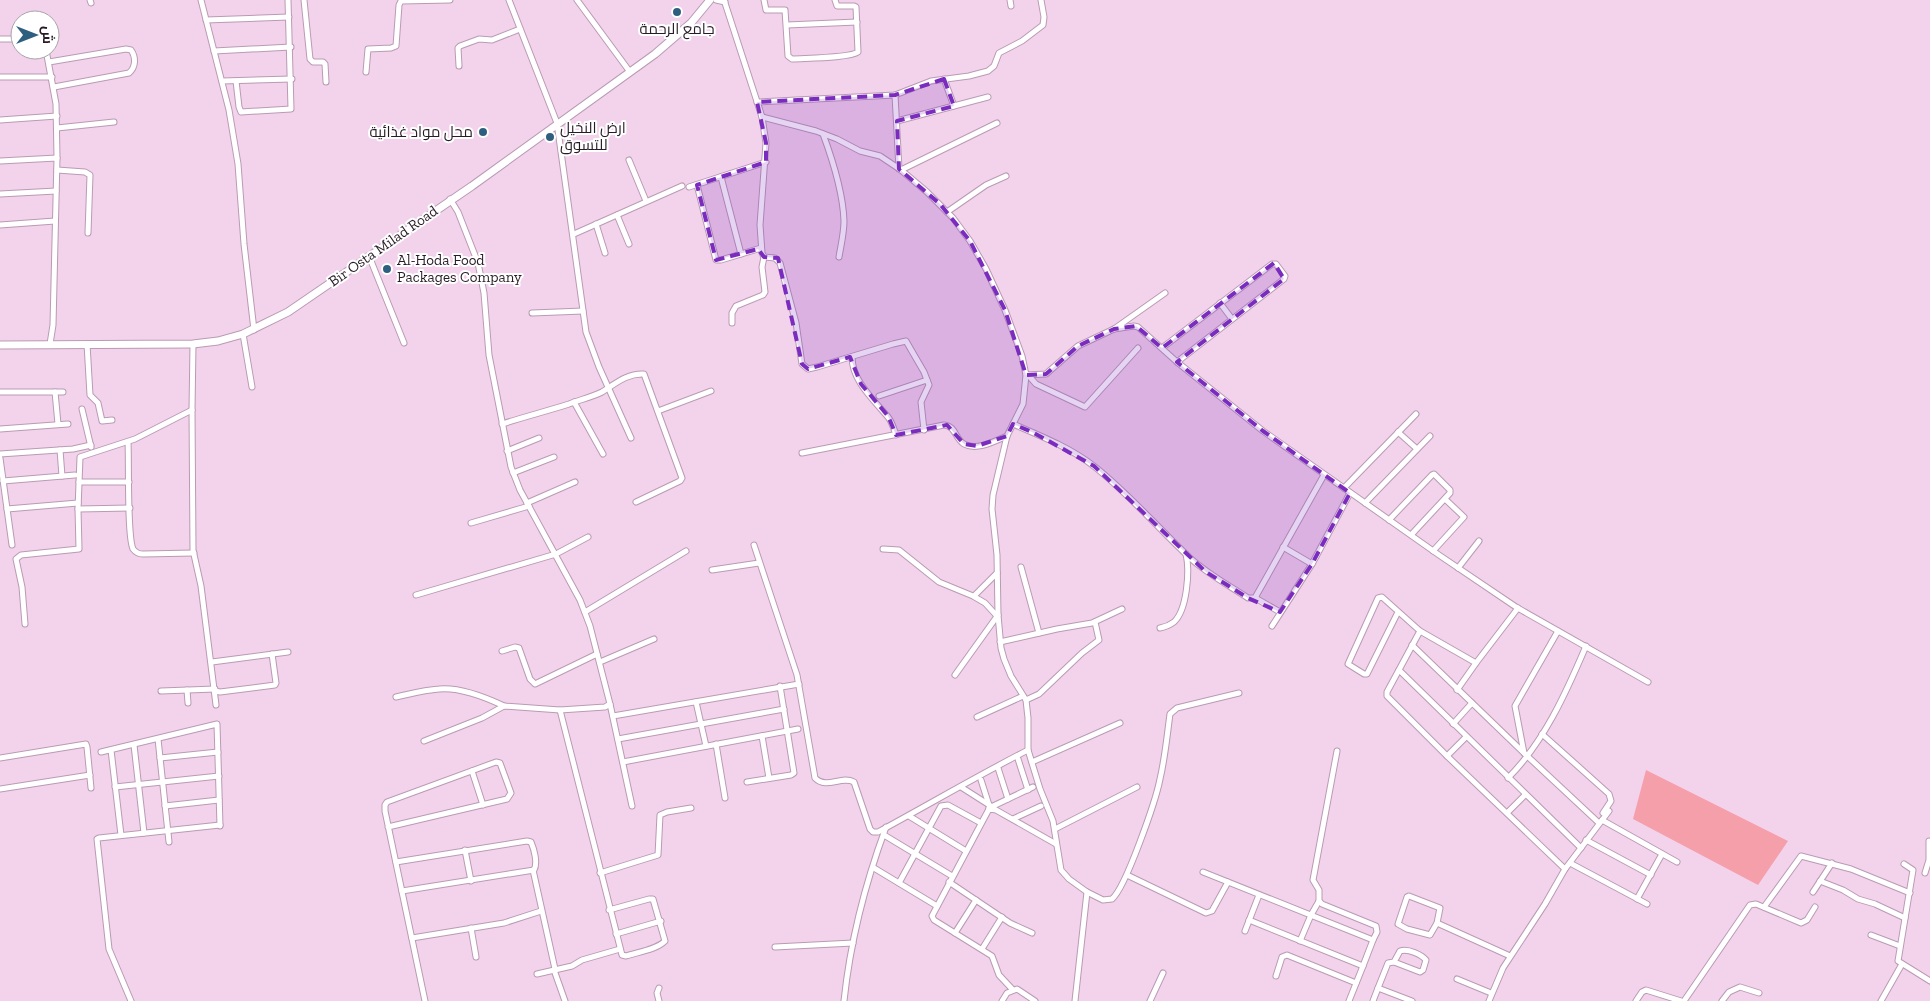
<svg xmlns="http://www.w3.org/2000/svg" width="1930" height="1001" font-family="'Zilla Slab',Cairo,serif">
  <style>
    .green { fill: #f59fab }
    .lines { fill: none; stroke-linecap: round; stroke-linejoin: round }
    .minor-casing { stroke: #b99bb3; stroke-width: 7 }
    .major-casing { stroke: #b99bb3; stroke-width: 9 }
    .minor { stroke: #fff; stroke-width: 5 }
    .major { stroke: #fff; stroke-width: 7 }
    .marked { fill: #7b2cbf; fill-opacity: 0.2; stroke: #7b2cbf; stroke-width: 4; stroke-dasharray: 10 6; stroke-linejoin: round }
    .poi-dot { fill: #2f5f7e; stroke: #fff; stroke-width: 2 }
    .labels { text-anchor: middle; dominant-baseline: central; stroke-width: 4; stroke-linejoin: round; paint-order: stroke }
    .poi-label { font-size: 15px; fill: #271c25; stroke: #fff; text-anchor: start }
    .street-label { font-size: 15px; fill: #271c25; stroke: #fff }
  </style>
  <rect width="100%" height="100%" fill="#f3d3ec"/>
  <polygon class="green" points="1646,770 1788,841 1758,885 1633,819"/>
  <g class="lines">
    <g class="minor-casing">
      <g id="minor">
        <polyline points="90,0 91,3"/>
        <polyline points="201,0 229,110 238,164 244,244 254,330"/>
        <polyline points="304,0 310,59 313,62 323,62 325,64 326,82"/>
        <polyline points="509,0 557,123 586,332 599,367 631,438"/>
        <polyline points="577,0 630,72"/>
        <polyline points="716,0 725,2"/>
        <polyline points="724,0 762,117 766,143 760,225 762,253 764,257 775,258 780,263 796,323 802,364 808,369 817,367 893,344 906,341 924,372 929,385 921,402 924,430"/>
        <path d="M764,0L766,10H785L788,56L792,59C805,58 850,58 858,52L856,7L854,6H837L835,0"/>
        <polyline points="1010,0 1011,6"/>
        <polyline points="206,20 289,17"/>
        <polyline points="787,25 857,22"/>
        <polyline points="0,39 20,39"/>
        <polyline points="46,50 56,104 57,158"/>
        <polyline points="214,51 291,47"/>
        <path d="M49,62L126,49L131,50C136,57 136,67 129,73L54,87"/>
        <polyline points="459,66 458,48 460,46 479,39 492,40 520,29"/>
        <polyline points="366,72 368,49 391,48 396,46 399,5 401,1 450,0"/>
        <polyline points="0,77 52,77"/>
        <polyline points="944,79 954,106"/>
        <polyline points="222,81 292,79"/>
        <polyline points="236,81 239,107 241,112 291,109 288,0"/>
        <polyline points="895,95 899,169"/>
        <polyline points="757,102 895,95 931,81 969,76 988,71 994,66 999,53 1022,41 1043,25 1044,17 1041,0"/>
        <polyline points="762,117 816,131 837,139 860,151 880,156 901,170 927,192 953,218 970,241 986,269 1005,310 1022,356 1026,375 1023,404 1007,436 993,495 992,509 997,555 998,615 1001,648 1004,659 1011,676 1026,700 1028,718 1028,750"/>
        <polyline points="0,120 57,116"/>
        <polyline points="897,121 988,97"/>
        <polyline points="57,128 114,122"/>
        <path d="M823,134C833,161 843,192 844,221C844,233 841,245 839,257"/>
        <polyline points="629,160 646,201"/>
        <polyline points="0,161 57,158 53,325 50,344"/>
        <polyline points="57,170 85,172 90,175 88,233"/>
        <polyline points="901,170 997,123"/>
        <polyline points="721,177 741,254"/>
        <polyline points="697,185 716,260 721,260 761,248"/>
        <polyline points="689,187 766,162"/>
        <polyline points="0,194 56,191"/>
        <polyline points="947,212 986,185 1006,176"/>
        <polyline points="617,215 629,244"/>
        <polyline points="596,224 605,253"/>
        <polyline points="0,225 55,221"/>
        <polyline points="574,234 682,186"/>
        <polyline points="369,256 404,343"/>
        <polyline points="1220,303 1232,319"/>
        <polyline points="532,313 583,311"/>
        <polyline points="732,323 732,313 736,306 763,295 765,292 762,267 764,257"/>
        <polyline points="1114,329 1134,326 1138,327 1177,362 1263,431 1439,555 1516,607 1648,682"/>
        <polyline points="243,334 252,387"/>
        <polyline points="87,344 90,395 98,403 102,421 112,420"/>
        <polyline points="193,344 192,410 193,550 201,586 216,705"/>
        <polyline points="1162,348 1272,264 1276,264 1285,276 1284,279 1177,362"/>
        <path d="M852,357C852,381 874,400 888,417C892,422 894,429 896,435"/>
        <polyline points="1026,375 1046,374 1078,346 1114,329 1165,293"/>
        <polyline points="1028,375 1036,384 1085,407 1138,348"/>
        <polyline points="0,392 63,392"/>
        <polyline points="55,392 58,424"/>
        <polyline points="879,396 927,380"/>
        <polyline points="574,402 603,454"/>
        <polyline points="82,409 91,447"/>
        <polyline points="658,411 711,391"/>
        <path d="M502,424C524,417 547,411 569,404C579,400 592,397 602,392C615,384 627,373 644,374L682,478L680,481L636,502"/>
        <path d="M1013,424C1041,436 1071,448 1095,467C1129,494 1157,527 1189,557C1206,573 1228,585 1248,598H1256"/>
        <polyline points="0,429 68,424"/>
        <polyline points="1398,432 1417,449"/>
        <path d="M128,442C129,461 127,536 133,549C136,553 139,554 143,554L194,553"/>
        <polyline points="60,450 62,476"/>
        <polyline points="507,451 539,438"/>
        <path d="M802,453L944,425C956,426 955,439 964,444C977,451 995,441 1007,436"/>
        <polyline points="0,454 73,449 91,445"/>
        <polyline points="0,458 12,545"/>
        <polyline points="513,473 554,457"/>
        <polyline points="3,481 75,475"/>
        <polyline points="79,482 129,482"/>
        <polyline points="1344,488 1416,414"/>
        <polyline points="527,503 575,482"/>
        <polyline points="1365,503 1430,436"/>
        <polyline points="7,509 78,503"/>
        <polyline points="78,509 130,508"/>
        <polyline points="1389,520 1432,475 1434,474 1450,490 1450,493 1411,535"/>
        <polyline points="471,523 529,506"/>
        <path d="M754,545L797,675L815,778C827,790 841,775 854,782L870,829L873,832H878C928,805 977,776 1028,750L1040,789L1053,821L1061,870L1069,879L1087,892L1103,900L1112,899C1126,887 1156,800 1160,779C1165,758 1167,736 1170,714L1177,708L1239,693"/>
        <polyline points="1283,547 1312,564"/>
        <polyline points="883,549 899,550 939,582 973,596 985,603 997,616"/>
        <polyline points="1433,551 1464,517 1445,499"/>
        <polyline points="1021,567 1039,633"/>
        <polyline points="1458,568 1479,541"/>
        <polyline points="712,570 759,563"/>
        <polyline points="416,595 556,554 588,537"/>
        <polyline points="974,596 997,573"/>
        <polyline points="585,612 686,551"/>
        <polyline points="1280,612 1257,599 1256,596 1324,475"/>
        <polyline points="1398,612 1367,674 1364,674 1348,664 1378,598 1382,597 1420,631 1476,663 1457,690"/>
        <polyline points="25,624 22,587 16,559 21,555 79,549 78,509 80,457 135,439 192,410"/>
        <polyline points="1272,626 1312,564 1350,493"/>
        <path d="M1160,628C1165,627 1170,625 1174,622C1187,610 1190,571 1186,554"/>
        <polyline points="1420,631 1387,692 1387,696 1447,756 1565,869"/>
        <polyline points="1000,642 1057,629 1092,623 1122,609"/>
        <polyline points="1412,645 1524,753 1599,823"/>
        <polyline points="502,651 515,647 519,648 530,679 535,684 597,654"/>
        <polyline points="212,662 288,652"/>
        <polyline points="600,662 654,639"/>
        <polyline points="1476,663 1518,608"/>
        <polyline points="1399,670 1581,848"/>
        <polyline points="955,675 998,615"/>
        <polyline points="187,690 188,703"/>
        <polyline points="161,691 215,689"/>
        <polyline points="215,691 220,692 275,685 276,683 272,654"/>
        <path d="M396,697C410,694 424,690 439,689C460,687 485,697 504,706"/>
        <polyline points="1026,700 1039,694 1082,653 1099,640 1095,622"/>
        <polyline points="696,702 706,746"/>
        <polyline points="610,704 632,806"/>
        <path d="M560,710L622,955L626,956C638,952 656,950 665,941L653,899H649L609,910"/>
        <polyline points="613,716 799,684"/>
        <polyline points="977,717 1023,696"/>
        <polyline points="1453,724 1472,703"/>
        <polyline points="1542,734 1609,794 1611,801 1603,813"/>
        <polyline points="762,736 769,778"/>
        <polyline points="158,739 169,842"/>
        <polyline points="618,739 784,709"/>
        <polyline points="424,741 482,718 504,706 560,710 605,707 610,704 590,626 580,600 520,490 511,467 489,355 484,293 478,263 458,212 450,199"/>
        <polyline points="716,744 725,798"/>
        <polyline points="134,745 144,833"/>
        <polyline points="111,750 121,835"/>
        <polyline points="1337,751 1313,880 1319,890 1319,901 1322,904 1376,926 1377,932 1373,940"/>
        <polyline points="101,752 217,724 220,826"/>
        <polyline points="1524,753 1515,706 1558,631"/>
        <polyline points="1447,756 1466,737"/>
        <polyline points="0,758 86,744 87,747 91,788"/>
        <polyline points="160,758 218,752"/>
        <polyline points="1018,759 1028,790"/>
        <polyline points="623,762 798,729"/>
        <polyline points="1032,762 1120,723"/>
        <polyline points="998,768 1008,799"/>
        <polyline points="472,771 483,805"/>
        <path d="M1508,778C1544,742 1566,693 1586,646"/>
        <polyline points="981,780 989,805"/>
        <polyline points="747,782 791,775 794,773 780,686"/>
        <polyline points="115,787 219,776"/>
        <polyline points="961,787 994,808"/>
        <polyline points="0,789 90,775"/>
        <polyline points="165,806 219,800"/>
        <polyline points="989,808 1033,787"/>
        <polyline points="1507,813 1525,795"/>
        <polyline points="909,816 966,851"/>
        <polyline points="1013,819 1041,806"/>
        <polyline points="1602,820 1677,862"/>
        <polyline points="388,827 507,799 511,793 500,763 496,762 387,802 385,805 385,811 425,1001"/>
        <polyline points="1055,829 1137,787"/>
        <polyline points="884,835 952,876"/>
        <polyline points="1586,840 1651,875"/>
        <polyline points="465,850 471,881"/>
        <path d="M396,862L527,841L531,842C534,849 538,863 534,870L402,891"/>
        <polyline points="1570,863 1647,904"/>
        <polyline points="1904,864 1913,870 1898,961 1930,981"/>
        <polyline points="874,868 937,906"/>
        <polyline points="533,870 555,969"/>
        <polyline points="1203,872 1373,940 1363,966 1249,920"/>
        <polyline points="600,873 658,855 660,815 667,812 691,808"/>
        <polyline points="1925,873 1929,860 1929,841"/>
        <polyline points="1127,875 1206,913 1212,911 1228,882"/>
        <polyline points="1820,881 1843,890 1858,899 1875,904 1905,918"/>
        <polyline points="949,882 1010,923 1032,933"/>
        <polyline points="899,883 941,806 948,805 981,823"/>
        <polyline points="1813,892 1832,863"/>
        <polygon points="1409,896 1440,908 1437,923 1430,935 1407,929 1398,924 1407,897"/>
        <polyline points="1637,899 1662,854"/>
        <polyline points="1764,907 1801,856 1851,869 1910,893"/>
        <polyline points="1437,923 1510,956"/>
        <polyline points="471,928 476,957"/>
        <polyline points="1245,931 1259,895"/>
        <polyline points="955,933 976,900"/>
        <polyline points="616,934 661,921"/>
        <polyline points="1871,935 1900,946"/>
        <polyline points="412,938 504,923 541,911"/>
        <polyline points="1300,941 1311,915 1319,901"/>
        <polyline points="775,947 853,943"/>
        <polyline points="982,949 1002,917"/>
        <polyline points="554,970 565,1001"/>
        <polyline points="537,974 572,966 582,960 620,949"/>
        <polyline points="1276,976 1282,957 1287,955 1356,983"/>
        <polyline points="1457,979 1491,993"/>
        <path d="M1378,988L1388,963L1394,962L1420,972L1423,970L1426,960C1422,955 1408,948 1400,951L1394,962"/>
        <polyline points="1013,990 999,975 992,956 934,920 932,916 989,809 996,810 1056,844"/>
        <polyline points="131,1001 109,949 97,839 99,838 220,825"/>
        <polyline points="659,1001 657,993 659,988"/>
        <path d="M844,1001C850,944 866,881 886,827"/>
        <polyline points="1002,1001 1007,993 1017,989 1035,1001"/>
        <polyline points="1075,1001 1087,892"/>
        <polyline points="1150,1001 1163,973"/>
        <polyline points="1349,1001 1363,966"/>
        <polyline points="1373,1001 1378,988 1412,1001"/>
        <polyline points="1489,1001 1503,968 1545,904 1565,869 1609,811"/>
        <polyline points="1636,1001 1642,992 1646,990 1681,1001"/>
        <polyline points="1684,1001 1750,905 1756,904 1801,923 1807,920 1815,907"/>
        <polyline points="1722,1001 1729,992 1740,987 1759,993"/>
        <polyline points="1881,1001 1902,964"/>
      </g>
    </g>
    <g class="major-casing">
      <polyline id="major" points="0,345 193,344 218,341 243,334 288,312 472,186 655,54 691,23 710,0"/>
    </g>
    <use href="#minor" class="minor"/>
    <use href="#major" class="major"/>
  </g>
  <path class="marked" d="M944,79L954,106L897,121L899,169L940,204L970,241L1005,310L1026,375L1046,374L1078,346L1114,329L1136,326L1162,348L1274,263L1284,279L1177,362L1263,431L1350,493L1312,564L1280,612L1248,598L1206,572L1094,466L1034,433L1013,424L1007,436L977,446L964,444L947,425L896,435L888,416L861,384L850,357L808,369L802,364L778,258L764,257L758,249L716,260L697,185L766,162V143L757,102L895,95Z"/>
  <g class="poi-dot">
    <circle cx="677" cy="12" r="5"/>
    <circle cx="483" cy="132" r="5"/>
    <circle cx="550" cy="137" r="5"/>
    <circle cx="387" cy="269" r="5"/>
  </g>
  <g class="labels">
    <g class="poi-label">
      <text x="677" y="29" text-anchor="middle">جامع الرحمة</text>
      <text x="560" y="128">ارض النخيل<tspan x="560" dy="17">للتسوق</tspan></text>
      <text x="473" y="132" text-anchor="end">محل مواد غذائية</text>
      <text x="397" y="260">Al-Hoda Food<tspan x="397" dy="17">Packages Company</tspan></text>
    </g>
    <g class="street-label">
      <text transform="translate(383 246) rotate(-35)">Bir Osta Milad Road</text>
    </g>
  </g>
  <g transform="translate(35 35) rotate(90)"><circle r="24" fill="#ffffff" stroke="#a9a4a8"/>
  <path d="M0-4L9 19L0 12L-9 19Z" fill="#2f5f7e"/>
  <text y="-8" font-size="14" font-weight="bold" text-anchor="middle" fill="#271c25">ش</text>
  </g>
</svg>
